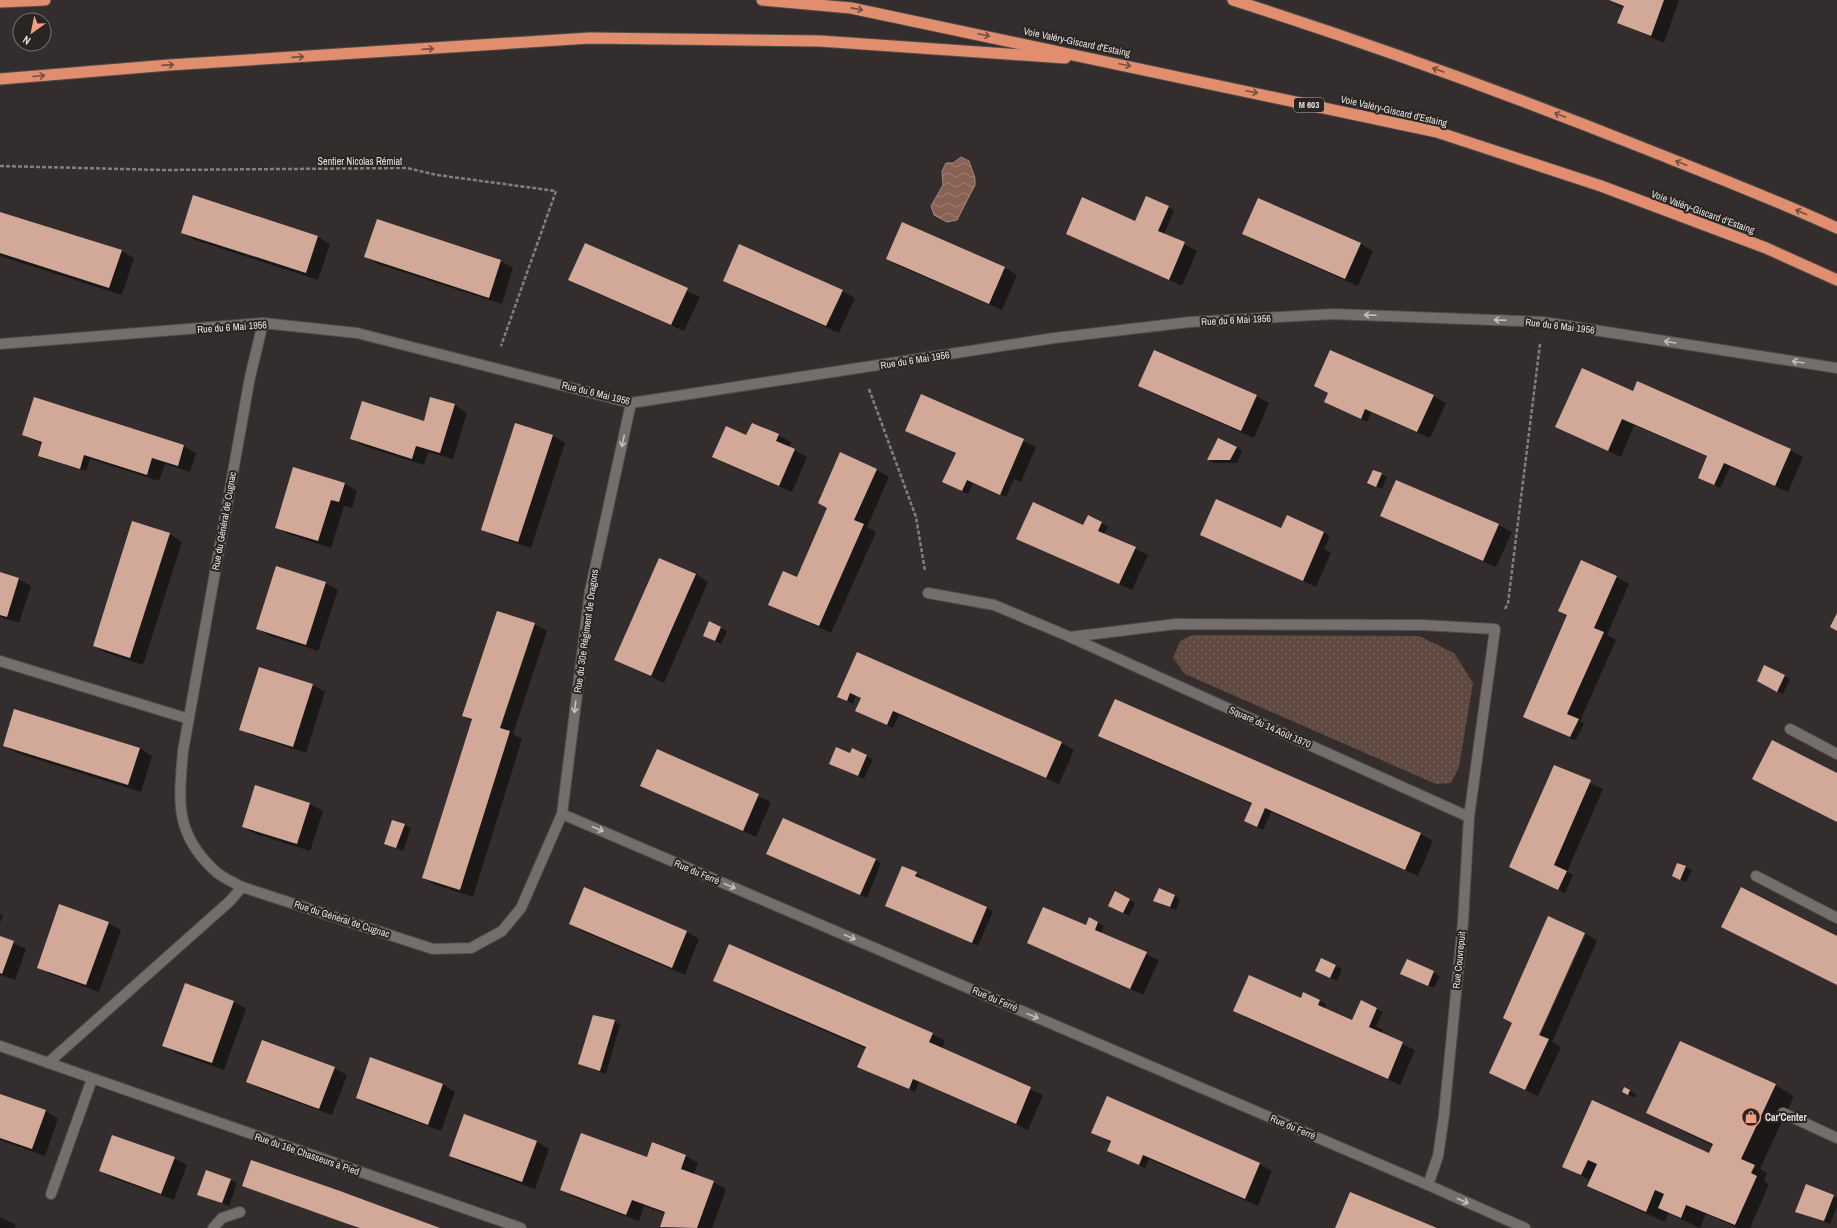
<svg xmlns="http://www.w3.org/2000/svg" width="1837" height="1228" font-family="'Archivo Narrow',sans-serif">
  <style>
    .grass { fill: url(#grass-dots) }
    .water { fill: url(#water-waves); stroke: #a4887e }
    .shadow { fill: #0007 }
    .building { fill: #d2a899 }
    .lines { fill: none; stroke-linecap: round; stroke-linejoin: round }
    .service-casing { stroke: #504c4a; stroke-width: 12 }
    .minor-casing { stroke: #504c4a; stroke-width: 12 }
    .trunk-casing { stroke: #504c4a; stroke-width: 13 }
    .path { stroke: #837f7e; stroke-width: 2.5; stroke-dasharray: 4 2; stroke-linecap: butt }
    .service { stroke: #746f6d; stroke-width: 10 }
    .minor { stroke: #746f6d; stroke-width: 10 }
    .trunk { stroke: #e18e6e; stroke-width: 11 }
    .oneway { stroke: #734f41 }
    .oneway2 { stroke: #c3c0be }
    .labels { text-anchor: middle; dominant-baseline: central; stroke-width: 4; stroke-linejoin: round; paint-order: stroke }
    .shield { fill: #292523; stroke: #ada9a8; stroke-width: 1 }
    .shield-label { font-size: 9px; font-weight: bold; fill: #e5e2e1 }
    .street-label { font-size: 10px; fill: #e5e2e1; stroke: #292523 }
    .poi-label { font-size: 10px; font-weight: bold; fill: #e5e2e1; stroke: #292523; text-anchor: start }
  </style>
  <defs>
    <pattern id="grass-dots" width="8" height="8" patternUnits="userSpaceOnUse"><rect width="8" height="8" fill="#5f4940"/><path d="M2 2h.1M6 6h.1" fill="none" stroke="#76635b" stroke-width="1.8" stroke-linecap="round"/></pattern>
    <pattern id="water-waves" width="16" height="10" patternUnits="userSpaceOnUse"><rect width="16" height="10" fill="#886254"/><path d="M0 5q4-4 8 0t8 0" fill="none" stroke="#9e8074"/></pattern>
  </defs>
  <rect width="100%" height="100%" fill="#332e2d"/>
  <polygon class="grass" points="1192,635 1419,636 1454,653 1473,683 1459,767 1451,783 1436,784 1185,674 1173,658 1180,641"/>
  <polygon class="water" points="961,157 969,161 975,178 975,185 957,220 947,222 934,215 931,206 943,185 942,171 946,163 953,163"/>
  <g class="shadow">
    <polygon points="1604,0 1625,7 1625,5 1611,0 1679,0 1664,43 1618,23 1624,8"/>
    <polygon points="1168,207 1174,210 1164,234 1197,251 1182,286 1067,234 1136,222"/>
    <polygon points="0,213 122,251 134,258 122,295 0,256"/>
    <polygon points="377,220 501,261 513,268 502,304 378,264 366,257"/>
    <polygon points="182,233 317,236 330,244 318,280 195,240"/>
    <polygon points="1243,234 1360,243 1373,251 1358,286 1256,241"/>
    <polygon points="586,245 700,297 684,331 582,287 570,279"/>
    <polygon points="887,258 1004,267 1017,275 1002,310 899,266"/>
    <polygon points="725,281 842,291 855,298 839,333 737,288"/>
    <polygon points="1139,386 1256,396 1269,403 1254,438 1152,393"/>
    <polygon points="1315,386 1433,396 1446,403 1430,438 1371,412 1367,422 1331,405 1329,394"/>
    <polygon points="1634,392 1790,450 1803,457 1788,492 1730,467 1720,488 1699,478 1708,457 1634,425 1621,457 1557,427"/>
    <polygon points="922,395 1036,447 1021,482 1014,479 1006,497 973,483 968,494 944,482 957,454 906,430"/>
    <polygon points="431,398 455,405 467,413 453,459 428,452 424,465 364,446 351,439 424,422"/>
    <polygon points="516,424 553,436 565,443 531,548 495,536 482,529"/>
    <polygon points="23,435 184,446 196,453 190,472 165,464 159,481 90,459 86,471 45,459 39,456 42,444"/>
    <polygon points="778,435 791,442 789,447 807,457 792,492 726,464 713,457 746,436"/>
    <polygon points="1236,447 1242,451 1237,463 1214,463 1209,460"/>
    <polygon points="294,468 345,484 357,491 352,508 344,506 331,548 288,534 276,527"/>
    <polygon points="877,470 889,477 867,527 876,532 831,633 770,605 797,579"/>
    <polygon points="1381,474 1387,477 1382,489 1375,486"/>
    <polygon points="1396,481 1499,525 1512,532 1496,567 1394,523 1381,516"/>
    <polygon points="1088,517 1108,526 1104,534 1148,555 1132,590 1018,538 1084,526"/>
    <polygon points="133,523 170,534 182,542 143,665 107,653 94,646"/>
    <polygon points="1324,532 1330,536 1324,549 1331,553 1316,587 1201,534"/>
    <polygon points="0,573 19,579 31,586 19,623 0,617"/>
    <polygon points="696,574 708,582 664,683 615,660"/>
    <polygon points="1616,577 1629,584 1607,635 1616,640 1580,721 1584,723 1576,740 1572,739 1524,716 1568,616 1559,611"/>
    <polygon points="325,583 338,590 318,651 270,636 257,629"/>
    <polygon points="710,622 727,631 721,644 710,639"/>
    <polygon points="534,624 547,631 513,734 522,739 473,897 436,885 423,878 472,721 463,716"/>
    <polygon points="260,668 313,685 325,692 306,753 254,736 241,729"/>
    <polygon points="1784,676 1790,679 1783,694 1764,684"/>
    <polygon points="842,688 1062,743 1074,750 1059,784 899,715 893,728 863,714 862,698 856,696 853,704 845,700"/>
    <polygon points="1115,700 1421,834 1433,841 1418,876 1271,812 1263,830 1251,824 1252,804 1112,743 1100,735"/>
    <polygon points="4,746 140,748 152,756 141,792 17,753"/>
    <polygon points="657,750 771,802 756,837 641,785"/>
    <polygon points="852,750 873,759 864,779 830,764 850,754"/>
    <polygon points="1555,766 1603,789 1567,872 1573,875 1565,893 1511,867"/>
    <polygon points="256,786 310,804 323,811 310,851 256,834 243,827"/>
    <polygon points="393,821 411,828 403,851 385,843"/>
    <polygon points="768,854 875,860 881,863 867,898 793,866"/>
    <polygon points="902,867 922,877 921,880 993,911 978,946 906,914"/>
    <polygon points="1686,867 1692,870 1686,882 1679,879"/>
    <polygon points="585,888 687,932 699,939 685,975 582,931 570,924"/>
    <polygon points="1175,896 1180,899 1176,910 1160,904"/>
    <polygon points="1129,900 1135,903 1129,916 1116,909"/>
    <polygon points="0,914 3,915 0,923"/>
    <polygon points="1549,917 1536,1039 1538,1040 1586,934 1597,941 1552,1042 1561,1047 1538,1096 1491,1073 1513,1023"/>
    <polygon points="1090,919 1104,926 1101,933 1159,960 1143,995 1029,943 1092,929"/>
    <polygon points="108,923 121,930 99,992 50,974 38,967"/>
    <polygon points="0,937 26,949 15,980 0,975"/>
    <polygon points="1321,959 1342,969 1337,981 1322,974"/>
    <polygon points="1407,960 1440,976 1434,988 1407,977"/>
    <polygon points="714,981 932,1034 945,1041 942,1049 1043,1095 1028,1130 919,1082 915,1092 859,1067 866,1049 727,988"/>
    <polygon points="1304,993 1326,1004 1324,1009 1352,1021 1377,1009 1383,1012 1376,1026 1383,1030 1381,1034 1415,1050 1400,1085 1247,1018 1234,1011 1301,999"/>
    <polygon points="234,1002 246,1009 224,1070 176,1053 163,1045"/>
    <polygon points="614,1021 620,1025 606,1074 579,1064"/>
    <polygon points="334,1068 347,1075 332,1115 260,1089 248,1081"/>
    <polygon points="443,1084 455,1092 441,1131 369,1105 357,1098"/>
    <polygon points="1775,1085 1794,1096 1760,1169 1767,1173 1764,1181 1769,1184 1750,1228 1738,1228 1706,1214 1700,1228 1668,1213 1665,1222 1607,1196 1589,1186 1591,1181 1563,1166 1592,1102 1710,1154 1713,1146 1647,1113"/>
    <polygon points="1625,1088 1636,1094 1635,1098 1623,1092"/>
    <polygon points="0,1095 46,1111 58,1119 45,1156 0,1140"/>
    <polygon points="1108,1097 1260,1164 1272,1171 1258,1206 1149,1159 1145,1168 1114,1154 1112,1143 1093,1133"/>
    <polygon points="464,1116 537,1142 549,1149 535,1189 463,1163 450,1156"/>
    <polygon points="653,1144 686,1156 698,1163 694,1175 713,1182 726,1189 712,1228 665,1228 661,1226 666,1214 644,1206 639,1221 574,1197 561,1190 648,1158"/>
    <polygon points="174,1158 187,1165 174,1200 113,1178 100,1171"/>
    <polygon points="207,1171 237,1183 229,1206 199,1194"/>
    <polygon points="1807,1185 1837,1198 1837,1207 1830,1224 1797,1211"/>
    <polygon points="0,1217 16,1225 15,1228 0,1228"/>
  </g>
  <g class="building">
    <polygon points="1609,0 1664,0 1651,36 1617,23 1624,6"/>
    <polygon points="193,195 318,236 306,273 181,233"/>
    <polygon points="1146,196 1169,206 1158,231 1185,242 1169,280 1066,234 1082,197 1135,221"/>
    <polygon points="1258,198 1361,243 1345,279 1242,234"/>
    <polygon points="0,212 122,250 109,288 0,253"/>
    <polygon points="377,219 501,260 489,298 364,257"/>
    <polygon points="902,222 1005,267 989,304 886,259"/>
    <polygon points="585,243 688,288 671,325 568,280"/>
    <polygon points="739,244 843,290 826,326 723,281"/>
    <polygon points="1154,350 1257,395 1241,431 1138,386"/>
    <polygon points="1330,350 1434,395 1417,432 1365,409 1361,419 1324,402 1328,393 1314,386"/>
    <polygon points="1582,368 1633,391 1637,381 1791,449 1775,486 1724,463 1714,485 1698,478 1707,456 1622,419 1608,451 1555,427"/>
    <polygon points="921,394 1024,439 1000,495 967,480 962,491 942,482 956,453 905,431"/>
    <polygon points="34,397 184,445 178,466 152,458 147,475 84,455 80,469 38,456 42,442 22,435"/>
    <polygon points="430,397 455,404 440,453 416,446 412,459 350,439 362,401 424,421"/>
    <polygon points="515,423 553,435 518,542 481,530"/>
    <polygon points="752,423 779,434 776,441 795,449 779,486 712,457 726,426 746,435"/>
    <polygon points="1218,438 1237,447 1230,460 1207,460"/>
    <polygon points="840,452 877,469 854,520 864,524 819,626 768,605 783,571 797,577 827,508 818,503"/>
    <polygon points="293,467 345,483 339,502 331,500 318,541 275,528"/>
    <polygon points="1373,470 1382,473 1376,487 1367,483"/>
    <polygon points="1396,480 1499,524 1483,561 1380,516"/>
    <polygon points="1216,499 1281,528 1287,515 1324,532 1303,581 1200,535"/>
    <polygon points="1033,502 1083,525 1088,515 1102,522 1098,531 1136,547 1119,584 1016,539"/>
    <polygon points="132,521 170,533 130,658 93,646"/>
    <polygon points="659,558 696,574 651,676 614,660"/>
    <polygon points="1581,560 1617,576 1594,628 1604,632 1567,714 1579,719 1570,737 1523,717 1567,615 1558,611"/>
    <polygon points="276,566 326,582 306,645 256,629"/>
    <polygon points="0,572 19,578 7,617 0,615"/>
    <polygon points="497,611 535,623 500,728 510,731 460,890 422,878 472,719 462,716"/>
    <polygon points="1837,613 1837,631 1830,627"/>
    <polygon points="709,621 721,627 715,641 703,636"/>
    <polygon points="857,652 1062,742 1046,778 893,711 887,725 855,711 861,698 850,693 847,701 837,697"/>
    <polygon points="1764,665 1785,675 1777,692 1757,681"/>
    <polygon points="259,667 313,684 293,747 239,730"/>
    <polygon points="1115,699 1421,833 1405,870 1265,808 1257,827 1244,821 1252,803 1098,736"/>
    <polygon points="14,709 140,748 128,785 3,746"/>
    <polygon points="1772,740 1837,773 1837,822 1752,779"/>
    <polygon points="836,747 850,753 852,748 867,755 858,776 829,764"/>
    <polygon points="657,749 759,794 743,831 640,786"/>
    <polygon points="1554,765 1591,780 1554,865 1567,871 1558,890 1509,867"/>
    <polygon points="255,785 310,803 297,844 242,827"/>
    <polygon points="783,818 876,859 860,895 766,854"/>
    <polygon points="392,820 405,824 396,848 384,844"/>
    <polygon points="1677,863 1686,866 1680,880 1672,876"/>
    <polygon points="902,866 917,872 915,876 987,907 972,943 885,906"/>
    <polygon points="584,887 687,931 672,968 569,924"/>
    <polygon points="1741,887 1837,936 1837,985 1721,927"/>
    <polygon points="1159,888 1175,895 1170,907 1153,901"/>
    <polygon points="1115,891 1130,899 1123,913 1108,906"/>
    <polygon points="59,904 109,922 86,985 37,968"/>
    <polygon points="1043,907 1086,925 1089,917 1098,922 1095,930 1147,952 1130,989 1027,943"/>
    <polygon points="1548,916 1585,933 1539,1035 1549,1039 1525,1090 1489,1073 1512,1023 1503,1018"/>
    <polygon points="0,936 14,941 2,974 0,973"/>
    <polygon points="729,944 933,1033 929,1042 1031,1087 1016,1124 913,1079 909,1089 857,1067 866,1047 713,981"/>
    <polygon points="1321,958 1336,965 1330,978 1315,971"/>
    <polygon points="1407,959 1434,971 1428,986 1400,974"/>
    <polygon points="1249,975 1301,998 1303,992 1320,1000 1318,1005 1352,1020 1361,1000 1377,1008 1369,1027 1403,1042 1388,1079 1233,1011"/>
    <polygon points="185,983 234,1001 212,1063 162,1046"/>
    <polygon points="593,1015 615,1020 600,1071 578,1064"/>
    <polygon points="262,1040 335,1067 319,1109 246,1082"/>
    <polygon points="1680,1041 1776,1084 1741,1159 1755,1165 1751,1173 1757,1176 1735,1225 1686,1205 1681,1218 1658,1208 1664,1194 1655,1190 1646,1212 1587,1186 1597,1164 1588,1160 1581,1175 1562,1167 1592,1100 1709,1153 1713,1144 1646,1113"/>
    <polygon points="370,1057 443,1084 428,1125 356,1098"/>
    <polygon points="1624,1087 1630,1090 1628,1095 1622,1092"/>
    <polygon points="0,1094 46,1110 32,1149 0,1138"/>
    <polygon points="1107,1096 1260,1163 1245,1199 1143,1155 1139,1165 1107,1151 1111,1141 1091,1133"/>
    <polygon points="464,1114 537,1141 522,1182 449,1156"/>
    <polygon points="581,1133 647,1157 652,1142 686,1155 681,1169 714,1181 697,1228 660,1227 665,1212 632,1200 626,1215 560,1190"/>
    <polygon points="112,1135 175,1157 161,1194 99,1171"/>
    <polygon points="251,1160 340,1191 440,1228 360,1228 345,1223 242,1186"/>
    <polygon points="206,1170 231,1179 222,1203 197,1195"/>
    <polygon points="1806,1184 1834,1195 1824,1221 1795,1212"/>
    <polygon points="1350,1192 1401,1213 1437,1228 1335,1228"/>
  </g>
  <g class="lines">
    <g class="service-casing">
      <g id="service">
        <polyline points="1790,729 1837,754"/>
        <polyline points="1756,876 1837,918"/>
        <polyline points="1783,1113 1837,1138"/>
        <polyline points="51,1194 92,1079"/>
        <polyline points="213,1228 222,1218 240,1212"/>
      </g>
    </g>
    <g class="minor-casing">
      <g id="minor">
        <path d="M263,323L250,377L183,751C179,800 174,832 213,869C220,877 233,882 242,887L433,949L471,948L502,931L521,908L562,814L590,591L631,403"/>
        <polyline points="0,344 263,323 357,333 631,403 1054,338 1190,322 1333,314 1543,322 1837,368"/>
        <polyline points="928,593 994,605 1070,637 1176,624 1422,625 1495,629 1469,817 1463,922 1444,1115 1438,1156 1428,1185"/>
        <polyline points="1070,637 1469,817"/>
        <polyline points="0,661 189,719"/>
        <polyline points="562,814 1428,1185 1525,1228"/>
        <polyline points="0,1046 521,1228"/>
        <polyline points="48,1063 230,901 242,887"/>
      </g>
    </g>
    <g class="trunk-casing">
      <g id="trunk">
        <polyline points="762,0 851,8 1437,132 1601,186 1766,248 1837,280"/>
        <path d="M1233,0C1374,45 1514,96 1651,151C1714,176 1776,200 1837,228"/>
        <polyline points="0,2 45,0"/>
        <polyline points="0,79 169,65 590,38 820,41 1065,58"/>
      </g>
    </g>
    <g class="path">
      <polyline points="0,166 163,170 407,168 437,175 556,191 501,346"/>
      <polyline points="869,389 916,517 925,571"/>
      <polyline points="1505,609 1508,603 1540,344"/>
    </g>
    <use href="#service" class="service"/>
    <use href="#minor" class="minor"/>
    <use href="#trunk" class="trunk"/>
  </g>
  <defs><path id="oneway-shaft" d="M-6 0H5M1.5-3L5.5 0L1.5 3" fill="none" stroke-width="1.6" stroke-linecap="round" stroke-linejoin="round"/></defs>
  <g class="oneway">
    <use href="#oneway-shaft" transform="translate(857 9) rotate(11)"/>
    <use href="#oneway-shaft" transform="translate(984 35) rotate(12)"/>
    <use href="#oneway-shaft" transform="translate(428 49) rotate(-4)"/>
    <use href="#oneway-shaft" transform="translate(298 57) rotate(-4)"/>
    <use href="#oneway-shaft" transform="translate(168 65) rotate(-4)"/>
    <use href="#oneway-shaft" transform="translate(1125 65) rotate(12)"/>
    <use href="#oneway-shaft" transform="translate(1438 70) rotate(-160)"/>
    <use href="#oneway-shaft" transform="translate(39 76) rotate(-5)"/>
    <use href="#oneway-shaft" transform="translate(1252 92) rotate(12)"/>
    <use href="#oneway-shaft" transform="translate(1560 115) rotate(-158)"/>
    <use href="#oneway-shaft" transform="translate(1681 163) rotate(-158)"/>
    <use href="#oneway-shaft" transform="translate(1801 212) rotate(-156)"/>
  </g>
  <g class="oneway2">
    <use href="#oneway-shaft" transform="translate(1370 315) rotate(-178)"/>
    <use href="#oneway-shaft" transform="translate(1500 320) rotate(-178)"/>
    <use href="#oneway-shaft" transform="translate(1670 342) rotate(-171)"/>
    <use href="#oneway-shaft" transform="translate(1798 362) rotate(-171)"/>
    <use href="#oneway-shaft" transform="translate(623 441) rotate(102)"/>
    <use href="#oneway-shaft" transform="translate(575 707) rotate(97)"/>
    <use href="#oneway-shaft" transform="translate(598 829) rotate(23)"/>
    <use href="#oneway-shaft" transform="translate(730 886) rotate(23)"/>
    <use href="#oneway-shaft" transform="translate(850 937) rotate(23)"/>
    <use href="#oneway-shaft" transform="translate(1033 1016) rotate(23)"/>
    <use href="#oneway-shaft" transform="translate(1463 1201) rotate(24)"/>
  </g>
  <defs>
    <g id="shop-ring" transform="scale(1)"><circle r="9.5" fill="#292523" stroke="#f2a081" stroke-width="1.5"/><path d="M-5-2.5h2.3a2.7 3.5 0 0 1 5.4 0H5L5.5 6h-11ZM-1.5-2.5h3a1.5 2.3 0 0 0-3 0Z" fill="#f2a081"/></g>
  </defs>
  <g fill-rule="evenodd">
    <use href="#shop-ring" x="1751" y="1117"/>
  </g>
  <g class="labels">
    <rect class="shield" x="1294" y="98" width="30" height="14" rx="3"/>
    <g class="shield-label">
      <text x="1309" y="105">M 603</text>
    </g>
    <g class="street-label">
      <text transform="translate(1077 42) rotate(12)">Voie Valéry-Giscard d'Estaing</text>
      <text transform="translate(1394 111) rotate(13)">Voie Valéry-Giscard d'Estaing</text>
      <text x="360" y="161">Sentier Nicolas Rémiat</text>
      <text transform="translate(1703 212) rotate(20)">Voie Valéry-Giscard d'Estaing</text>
      <text transform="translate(1236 320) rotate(-3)">Rue du 6 Mai 1956</text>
      <text transform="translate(1560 326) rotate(7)">Rue du 6 Mai 1956</text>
      <text transform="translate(232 327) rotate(-4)">Rue du 6 Mai 1956</text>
      <text transform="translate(915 360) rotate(-9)">Rue du 6 Mai 1956</text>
      <text transform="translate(596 393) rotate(14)">Rue du 6 Mai 1956</text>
      <text transform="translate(224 521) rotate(-80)">Rue du Général de Cugnac</text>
      <text transform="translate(586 631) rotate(-82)">Rue du 30e Régiment de Dragons</text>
      <text transform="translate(1270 727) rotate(24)">Square du 14 Août 1870</text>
      <text transform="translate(697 872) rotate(23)">Rue du Ferré</text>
      <text transform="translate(342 919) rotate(18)">Rue du Général de Cugnac</text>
      <text transform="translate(1459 960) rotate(-84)">Rue Couvrepuit</text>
      <text transform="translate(995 999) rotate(23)">Rue du Ferré</text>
      <text transform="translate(1293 1127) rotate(23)">Rue du Ferré</text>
      <text transform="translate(307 1154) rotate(19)">Rue du 16e Chasseurs à Pied</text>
    </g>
    <g class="poi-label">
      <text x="1765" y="1117">Car'Center</text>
    </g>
  </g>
  <g transform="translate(32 32) rotate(213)"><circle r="19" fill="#292523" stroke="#74716f"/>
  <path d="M0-3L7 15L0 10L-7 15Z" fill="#f2a081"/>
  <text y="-6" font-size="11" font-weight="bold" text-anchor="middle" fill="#e5e2e1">N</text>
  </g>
</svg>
